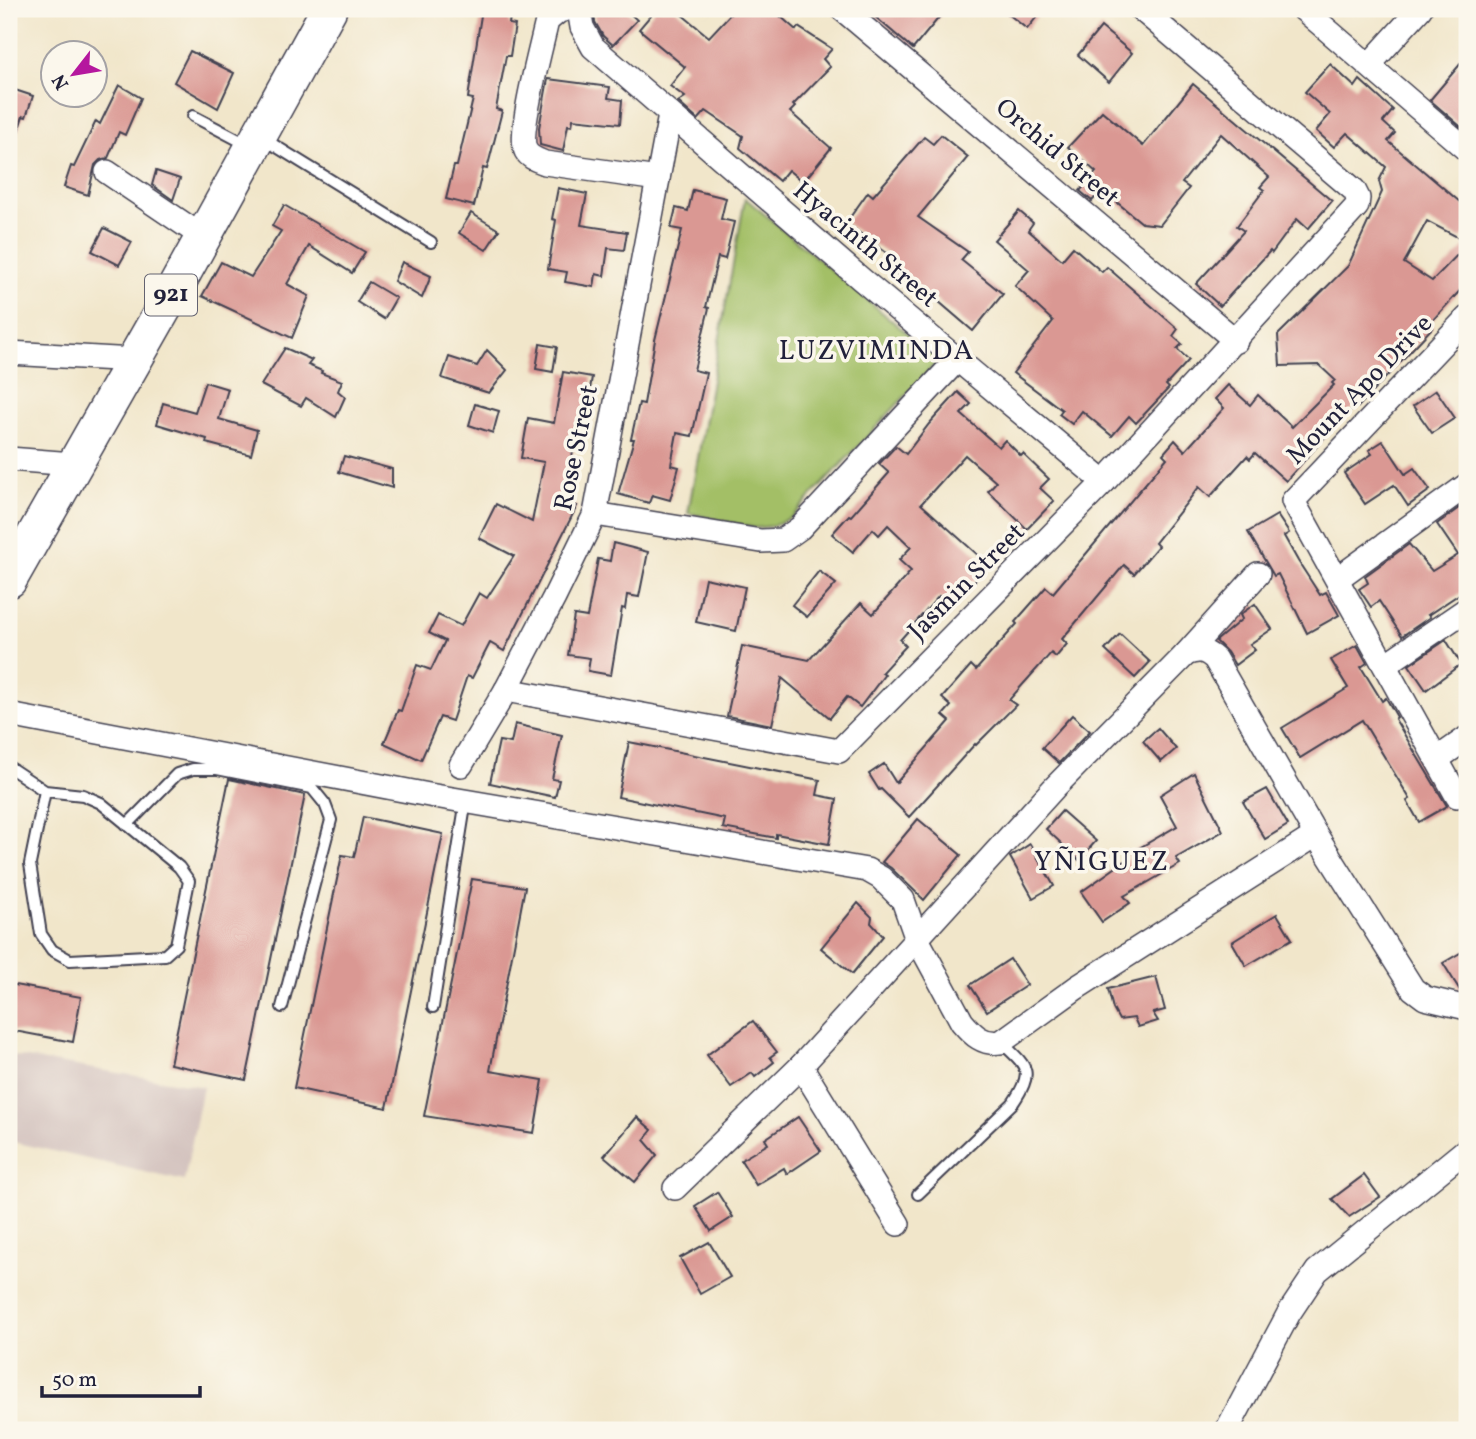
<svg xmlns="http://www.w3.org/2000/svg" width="1476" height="1439" font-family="Vollkorn,serif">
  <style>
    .industrial { fill: #d1c0bc }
    .green { fill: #a3bf66; stroke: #627050; stroke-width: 2 }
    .building { fill: #da9893 }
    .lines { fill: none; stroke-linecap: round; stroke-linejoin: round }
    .service-casing { stroke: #413f50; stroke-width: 14 }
    .minor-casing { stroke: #413f50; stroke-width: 26 }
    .primary-casing { stroke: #413f50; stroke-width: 38 }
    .service { stroke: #fff; stroke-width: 10 }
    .minor { stroke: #fff; stroke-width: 23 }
    .primary { stroke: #fff; stroke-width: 35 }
    .labels { text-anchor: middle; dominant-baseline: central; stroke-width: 7; stroke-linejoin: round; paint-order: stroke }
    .shield { fill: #fbf7ec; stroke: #636270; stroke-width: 2 }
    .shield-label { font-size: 24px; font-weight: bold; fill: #22223b }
    .street-label { font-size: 26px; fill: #22223b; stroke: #fbf7ec }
    .neighbourhood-label { font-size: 28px; letter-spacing: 2px; fill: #22223b; stroke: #fbf7ec }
  </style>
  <rect width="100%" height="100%" fill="#fbf7ec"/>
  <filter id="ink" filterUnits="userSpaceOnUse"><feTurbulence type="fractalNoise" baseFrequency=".0143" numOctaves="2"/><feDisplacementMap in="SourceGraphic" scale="14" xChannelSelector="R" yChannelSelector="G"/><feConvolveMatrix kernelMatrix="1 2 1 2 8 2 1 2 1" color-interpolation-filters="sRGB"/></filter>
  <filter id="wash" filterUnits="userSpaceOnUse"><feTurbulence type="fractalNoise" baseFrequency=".00686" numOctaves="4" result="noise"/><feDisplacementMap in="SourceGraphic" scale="28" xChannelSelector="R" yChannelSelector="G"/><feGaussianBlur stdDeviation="1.57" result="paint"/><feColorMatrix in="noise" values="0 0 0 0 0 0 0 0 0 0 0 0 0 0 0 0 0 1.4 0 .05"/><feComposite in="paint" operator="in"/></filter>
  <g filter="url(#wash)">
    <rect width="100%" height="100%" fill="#f1e6ca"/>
    <polygon class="industrial" points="9,1055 203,1087 184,1181 9,1141"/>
    <polygon class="green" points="745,198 939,360 792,517 773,526 755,528 688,513"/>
    <g id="blocks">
      <g class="building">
        <polygon points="482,9 511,9 509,24 515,25 510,56 506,56 496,109 502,111 487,169 483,168 474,206 446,199 454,166 457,166 473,99 468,98"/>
        <polygon points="600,9 625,9 637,20 613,45 603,36 595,22 594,15"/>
        <polygon points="656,9 675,9 709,37 735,9 772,9 796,30 798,27 832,49 823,59 830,67 793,105 795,107 790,112 831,148 803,182 788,170 779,181 740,148 743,136 706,111 698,120 678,102 685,97 670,86 685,67 639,29"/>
        <polygon points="866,9 946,9 913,49"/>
        <polygon points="1002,9 1043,9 1027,29"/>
        <polygon points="1101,27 1132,53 1109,82 1078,55"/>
        <polygon points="190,51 234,73 218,108 174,82"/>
        <polygon points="1467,56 1467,132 1430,100"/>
        <polygon points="1330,64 1355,87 1360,80 1393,110 1383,122 1395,133 1388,141 1467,208 1467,231 1461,239 1427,221 1404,263 1432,281 1467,245 1467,283 1431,322 1433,327 1358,407 1356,405 1333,428 1286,481 1255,453 1250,459 1247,456 1210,497 1199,487 1155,543 1158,546 1134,574 1124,565 1062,639 1067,644 1056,657 1051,653 1009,700 1016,705 976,745 975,744 909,817 881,789 879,790 869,774 884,764 896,783 950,721 943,715 951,706 942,698 971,665 976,670 1017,624 1015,622 1046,587 1053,593 1167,458 1163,454 1175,440 1185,451 1224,408 1215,399 1228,385 1250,405 1258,395 1292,427 1334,385 1332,383 1335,380 1319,365 1280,366 1278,335 1348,266 1382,192 1379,181 1386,167 1347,133 1334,147 1316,131 1330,114 1305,92"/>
        <polygon points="548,79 610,87 608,98 622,100 620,124 573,119 572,126 568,125 563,151 540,145 539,128"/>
        <polygon points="1193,84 1332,201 1308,229 1297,219 1272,253 1270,251 1220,306 1196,284 1244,231 1237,226 1264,190 1260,187 1269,177 1221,134 1182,183 1189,188 1160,225 1142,223 1102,190 1092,201 1080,191 1096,172 1068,147 1102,111 1143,146"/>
        <polygon points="119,85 141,98 125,135 119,132 108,158 100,160 95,165 88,195 64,187 71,166 74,167 96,121 100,124"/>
        <polygon points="9,88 33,96 26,117 23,116 12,150 9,150"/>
        <polygon points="941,135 968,157 918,217 968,252 961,260 1003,294 973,331 931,295 925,302 885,265 892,257 846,223 868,192 873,196 924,137 933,144"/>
        <polygon points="156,171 180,179 173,200 152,185"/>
        <polygon points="558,188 587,194 581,225 627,232 624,250 608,248 604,276 596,274 594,287 565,282 567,272 548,269 556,220 552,219"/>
        <polygon points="693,190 726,198 721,219 734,222 725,259 718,257 706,307 709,308 694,370 706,373 692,436 677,433 671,465 679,467 670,500 652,495 649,503 618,494 634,439 631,439 639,403 644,404 655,340 682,230 671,228 676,208 688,211"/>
        <polygon points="284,205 365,252 352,273 309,246 287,284 309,296 292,338 202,296 221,262 251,277 281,231 272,226"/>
        <polygon points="1019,211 1033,223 1028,230 1062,260 1073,247 1102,272 1107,267 1178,329 1173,336 1182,344 1177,349 1189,360 1166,385 1169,388 1136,423 1129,416 1112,436 1082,411 1072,424 1059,414 1062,410 1013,373 1053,321 1015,286 1029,270 994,240"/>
        <polygon points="471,213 499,230 486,250 459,233"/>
        <polygon points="104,228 132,242 119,265 92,251"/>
        <polygon points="402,262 431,276 422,298 394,281"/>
        <polygon points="369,282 396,298 384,319 357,302"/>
        <polygon points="540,344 557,347 553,372 536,369"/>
        <polygon points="285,348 312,360 308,365 322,371 321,373 342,381 338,391 345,397 336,417 306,398 301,406 261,385"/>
        <polygon points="487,350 507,370 489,393 442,378 449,357 477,366"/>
        <polygon points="563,372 592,377 585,420 578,419 570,470 575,471 569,504 577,506 504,651 490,643 472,678 467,676 452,721 440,717 421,760 384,743 398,710 401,711 417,665 431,670 445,641 429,633 438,615 461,626 479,593 487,598 514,556 479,538 496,504 532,522 544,462 521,458 528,418 554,423"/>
        <polygon points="205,382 228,389 219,419 257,430 251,455 206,443 207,439 157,424 163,403 195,412"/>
        <polygon points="1436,390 1455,418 1432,433 1413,406"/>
        <polygon points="958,392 971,404 961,414 999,447 1005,440 1021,456 1023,454 1049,479 1040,488 1054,501 1027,529 988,491 996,482 965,455 921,504 989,565 951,607 939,596 900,640 906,646 882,672 885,674 860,707 847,697 830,718 782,678 772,725 727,716 742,646 809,660 861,603 873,614 911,571 899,560 911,547 888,525 879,535 873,529 853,552 832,534 849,515 851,516 889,473 879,464 896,446 906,454 929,424"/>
        <polygon points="475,404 499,411 493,433 469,425"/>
        <polygon points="1383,441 1405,474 1414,468 1430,490 1408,506 1394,485 1365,504 1344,473 1372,454 1369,450"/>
        <polygon points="344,456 392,469 392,488 339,472"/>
        <polygon points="1467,502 1467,589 1428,615 1430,617 1402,636 1379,601 1371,607 1359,589 1368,583 1365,576 1409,544 1432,571 1458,555 1437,524"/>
        <polygon points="1277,515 1289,533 1284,536 1298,561 1320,595 1326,592 1339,615 1307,633 1278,574 1274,576 1248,532"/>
        <polygon points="613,543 648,552 639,597 627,595 625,609 622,608 611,675 588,671 590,658 568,655 574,615 587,617 598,559 610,561"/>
        <polygon points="819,571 836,584 807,617 792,605"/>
        <polygon points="705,578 745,587 736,631 696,622"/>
        <polygon points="1255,604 1272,629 1250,644 1255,650 1235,665 1227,652 1216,641 1242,619 1240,615 1242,613"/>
        <polygon points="1120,634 1150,662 1135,678 1105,650"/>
        <polygon points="1446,640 1461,664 1426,690 1409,665"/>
        <polygon points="1357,645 1367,663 1361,667 1382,701 1386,698 1397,717 1395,719 1447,806 1419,822 1407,801 1410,799 1362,720 1300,758 1282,728 1348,688 1331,660"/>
        <polygon points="1072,715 1090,731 1059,763 1042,748"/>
        <polygon points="515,724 562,735 552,779 559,780 555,797 490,783 499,741 511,743"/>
        <polygon points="1158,728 1176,749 1161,762 1143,741"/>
        <polygon points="629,742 820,780 817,795 837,799 829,844 776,834 776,838 723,828 725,819 618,797"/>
        <polygon points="1194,773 1223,831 1176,858 1180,864 1124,896 1130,903 1102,922 1081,892 1129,858 1127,855 1177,826 1160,795"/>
        <polygon points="229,779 305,795 246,1080 170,1064"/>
        <polygon points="1267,789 1288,825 1265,839 1243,802"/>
        <polygon points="1062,811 1096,841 1079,860 1046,829"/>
        <polygon points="363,817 443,834 387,1108 294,1088 342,855 354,857"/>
        <polygon points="918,819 961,855 924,900 891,868 882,862"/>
        <polygon points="1030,844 1054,886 1033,898 1010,857"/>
        <polygon points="472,879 525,887 490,1071 543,1080 534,1133 424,1116"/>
        <polygon points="858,903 872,917 871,923 883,936 852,974 821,948"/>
        <polygon points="1277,914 1292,939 1246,966 1232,942"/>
        <polygon points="1467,949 1467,994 1461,992 1443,963"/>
        <polygon points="1010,959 1027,985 987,1011 970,985"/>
        <polygon points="1156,977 1165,1010 1153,1013 1158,1021 1138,1027 1134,1018 1119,1020 1113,1009 1108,989"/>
        <polygon points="9,984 81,997 73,1042 9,1030"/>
        <polygon points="753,1021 777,1052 770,1057 774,1062 755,1077 752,1073 731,1087 707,1055"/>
        <polygon points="637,1117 652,1130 644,1140 657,1155 635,1182 604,1156"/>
        <polygon points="798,1117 821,1151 787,1174 784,1168 756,1185 741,1160 768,1144 765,1139"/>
        <polygon points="1364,1175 1380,1197 1349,1217 1332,1199"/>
        <polygon points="717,1192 733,1217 711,1231 695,1206"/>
        <polygon points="709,1242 730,1277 700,1294 680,1258"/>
      </g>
    </g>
  </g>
  <g filter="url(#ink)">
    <use href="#blocks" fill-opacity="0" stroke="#413f50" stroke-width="2"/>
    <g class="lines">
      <g class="service-casing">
        <g id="service">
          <polyline points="193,116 250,146"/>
          <polyline points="264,139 431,242"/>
          <polyline points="9,767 45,791 83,795 101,803 179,867 189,881 176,945 165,955 70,960 52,950 41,934 30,864 45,791"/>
          <polyline points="127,825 177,774 193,769 217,769 312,788 325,804 331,820 282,1007"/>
          <polyline points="433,1007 466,800"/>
          <path d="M918,1194L1013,1103C1035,1070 1027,1067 1001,1042"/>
        </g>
      </g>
      <g class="minor-casing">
        <g id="minor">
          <path d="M567,9L559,11L547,21C542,44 517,135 526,151C530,158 538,160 545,163L658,179"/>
          <polyline points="579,9 582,27 593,47 861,279 1104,482"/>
          <polyline points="842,9 1236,341"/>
          <polyline points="1303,9 1467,150"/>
          <polyline points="1369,65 1420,9"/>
          <polyline points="107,172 203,237"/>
          <polyline points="9,353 134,360"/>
          <polyline points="9,459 73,464"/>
          <polyline points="595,514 761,541 783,540 800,528 957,360"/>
          <polyline points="1337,579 1467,485"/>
          <polyline points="1186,654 1258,574"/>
          <polyline points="1385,665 1467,609"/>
          <polyline points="506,690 839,751 1104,482 1357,206 1358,198 1354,190 1141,9"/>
          <path d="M9,715L429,795L867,870L881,878L903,900L916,937L962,1022C973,1035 983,1045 1001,1042L1076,988L1316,835"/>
          <polyline points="1437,759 1467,738"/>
          <polyline points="461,765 506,690 554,598 595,514 670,115"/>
          <polyline points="1457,796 1293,501 1467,318"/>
          <polyline points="801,1066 898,1224"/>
          <path d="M675,1188L801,1066L1054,788L1186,654C1199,649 1205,650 1215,659L1316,835L1413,989L1425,998L1467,1008"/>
          <polyline points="1227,1430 1289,1313 1317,1271 1467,1149"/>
        </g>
      </g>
      <g class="primary-casing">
        <polyline id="primary" points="9,580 169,299 329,9"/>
      </g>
      <use href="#service" class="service"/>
      <use href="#minor" class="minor"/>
      <use href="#primary" class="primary"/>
    </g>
  </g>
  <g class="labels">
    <rect class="shield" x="145" y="274.5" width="52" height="41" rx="5"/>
    <g class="shield-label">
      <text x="171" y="295">921</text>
    </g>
    <g class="street-label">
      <text transform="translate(1057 153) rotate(40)">Orchid Street</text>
      <text transform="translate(865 245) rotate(40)">Hyacinth Street</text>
      <text transform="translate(1360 390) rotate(-46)">Mount Apo Drive</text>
      <text transform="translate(577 448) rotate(-78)">Rose Street</text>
      <text transform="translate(967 582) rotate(-45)">Jasmin Street</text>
    </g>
    <g class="neighbourhood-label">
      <text x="877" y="351">LUZVIMINDA</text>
      <text x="1102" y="862">YÑIGUEZ</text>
    </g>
  </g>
  <rect width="1476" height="1439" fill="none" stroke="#fbf7ec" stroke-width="35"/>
  <g transform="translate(74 74) rotate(239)"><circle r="33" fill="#fbf7ec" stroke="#a4a2a5" stroke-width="2"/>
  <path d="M0-5L12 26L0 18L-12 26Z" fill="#b5179e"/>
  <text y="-10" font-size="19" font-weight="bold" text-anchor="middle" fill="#22223b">N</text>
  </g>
  <path d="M42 1386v10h158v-10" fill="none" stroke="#22223b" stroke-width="3.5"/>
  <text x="52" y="1386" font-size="21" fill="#22223b" stroke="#fbf7ec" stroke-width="5" paint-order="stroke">50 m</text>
</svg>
